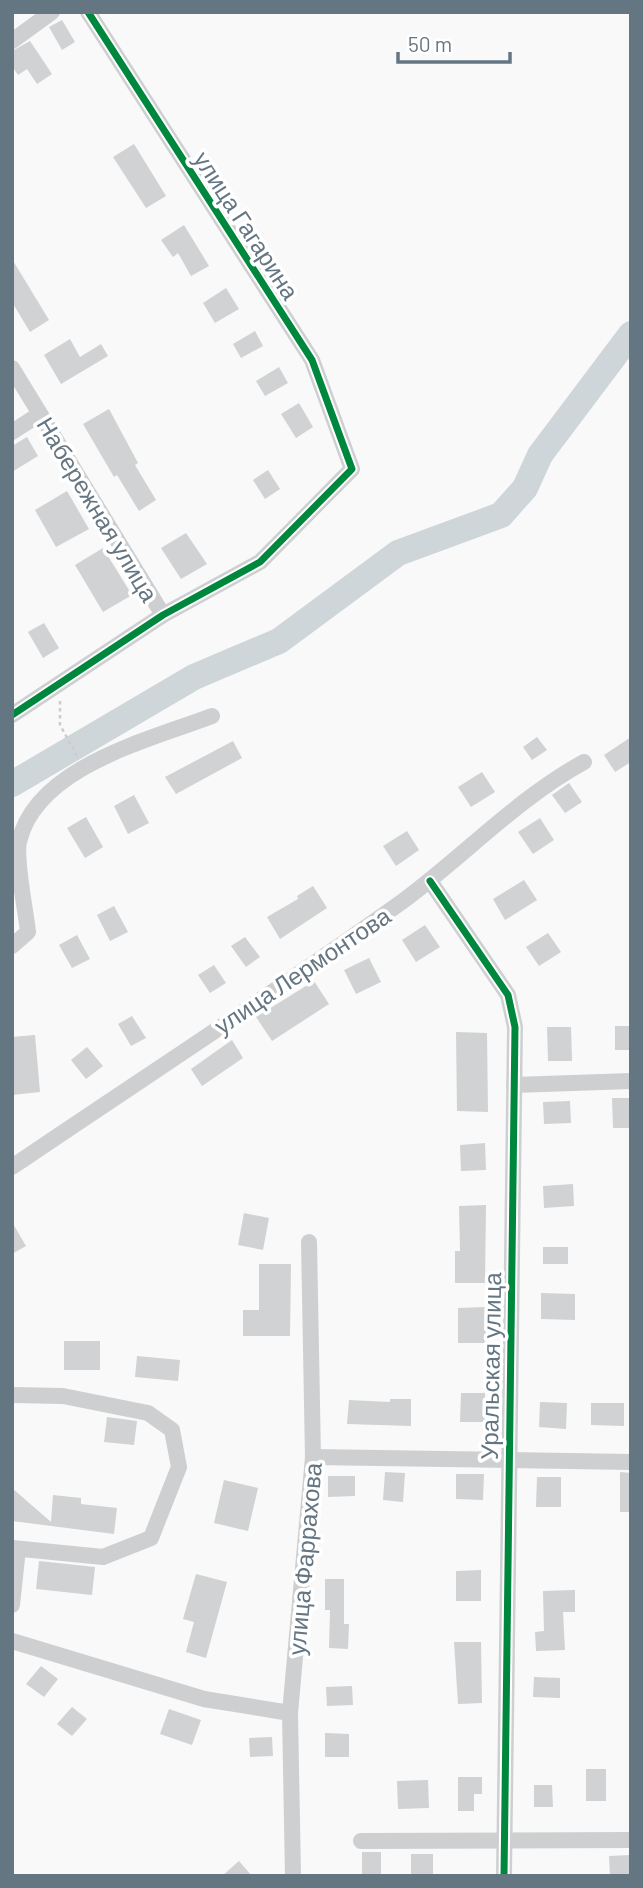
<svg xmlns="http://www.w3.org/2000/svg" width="643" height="1888" font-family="Barlow,sans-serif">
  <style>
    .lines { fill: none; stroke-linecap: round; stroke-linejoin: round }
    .river { stroke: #ced6d9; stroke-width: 26 }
    .building { fill: #d0d2d3 }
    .path { stroke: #cbcccd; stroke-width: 2.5; stroke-dasharray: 3.5 3.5; stroke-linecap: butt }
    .minor { stroke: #cecfd0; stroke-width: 16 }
    .cycleway-casing { stroke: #fff; stroke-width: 11 }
    .cycleway { stroke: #00873e; stroke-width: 7 }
    .labels { text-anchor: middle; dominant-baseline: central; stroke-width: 7; stroke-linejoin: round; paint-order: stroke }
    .street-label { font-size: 24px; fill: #657683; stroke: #fff }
  </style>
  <rect width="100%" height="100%" fill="#f9f9f9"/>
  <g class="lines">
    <polyline class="river" points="12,784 194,677 279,641 398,553 501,515 525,488 540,455 631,334"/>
  </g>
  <g class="building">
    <polygon points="62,20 75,42 62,50 49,27"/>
    <polygon points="30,41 52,74 37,84 27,69 18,75 12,66 12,51"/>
    <polygon points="134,144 166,196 146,208 113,157"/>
    <polygon points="184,225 209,266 191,276 178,253 173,257 161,240"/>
    <polygon points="12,259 49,320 30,332 12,302"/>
    <polygon points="226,288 239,309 215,323 203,303"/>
    <polygon points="255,331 263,346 241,358 233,344"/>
    <polygon points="70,339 80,357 101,344 108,356 61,384 44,355"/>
    <polygon points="279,367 288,383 265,396 256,381"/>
    <polygon points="299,403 313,427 296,438 281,414"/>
    <polygon points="109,409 138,463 135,465 156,500 139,511 117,475 114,477 83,424"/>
    <polygon points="27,437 38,456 12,472 12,446"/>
    <polygon points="268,470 280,489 265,499 253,480"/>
    <polygon points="67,491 89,529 56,547 35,510"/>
    <polygon points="186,533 207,564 181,579 161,548"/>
    <polygon points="103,548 132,595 103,612 75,565"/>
    <polygon points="44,623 59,648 43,658 28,632"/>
    <polygon points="537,737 547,750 532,760 523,747"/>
    <polygon points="631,737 631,762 615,772 604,755"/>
    <polygon points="233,741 242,758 176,794 165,777"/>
    <polygon points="482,772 495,792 471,807 458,787"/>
    <polygon points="569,783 582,802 565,813 552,795"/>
    <polygon points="134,795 149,823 128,834 114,806"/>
    <polygon points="86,817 103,847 85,858 67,828"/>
    <polygon points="540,818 554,840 533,854 518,832"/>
    <polygon points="407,831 419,850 396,866 383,846"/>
    <polygon points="524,880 537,900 505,920 493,899"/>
    <polygon points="313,886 327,908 280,939 267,917 298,899 297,896"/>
    <polygon points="114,906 128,932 110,941 97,915"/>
    <polygon points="425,925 440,947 416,962 402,940"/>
    <polygon points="548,933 561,952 539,966 526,947"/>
    <polygon points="77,935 90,959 72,968 59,945"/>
    <polygon points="245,937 260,957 246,967 231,946"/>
    <polygon points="369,958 381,982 356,994 344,970"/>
    <polygon points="214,965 226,983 210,993 198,975"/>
    <polygon points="314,981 329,1004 272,1041 256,1017"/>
    <polygon points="132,1016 146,1038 131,1046 118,1024"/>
    <rect x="615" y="1026" width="16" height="24"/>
    <polygon points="547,1027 571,1027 572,1061 548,1061"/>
    <polygon points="456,1032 487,1033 488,1112 457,1111"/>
    <polygon points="35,1035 40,1092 12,1095 12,1037"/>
    <polygon points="232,1040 243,1058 202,1086 191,1069"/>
    <polygon points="87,1047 103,1066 86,1079 71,1060"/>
    <polygon points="612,1098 631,1098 631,1128 613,1128"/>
    <polygon points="570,1101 571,1123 544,1124 543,1102"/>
    <polygon points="485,1143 486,1170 461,1171 460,1145"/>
    <polygon points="573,1184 574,1206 544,1208 543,1186"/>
    <polygon points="486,1205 485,1283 455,1283 455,1251 460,1251 459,1206"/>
    <polygon points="244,1213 269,1218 263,1250 238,1245"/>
    <polygon points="12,1222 26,1246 12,1254"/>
    <rect x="543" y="1247" width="25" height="17"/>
    <polygon points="259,1264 291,1264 290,1336 243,1336 243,1310 259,1310"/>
    <polygon points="541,1293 575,1294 575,1320 541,1319"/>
    <polygon points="486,1307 486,1343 458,1343 458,1308"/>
    <rect x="64" y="1341" width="36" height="29"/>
    <polygon points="137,1356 180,1360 178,1381 135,1377"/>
    <polygon points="461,1393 485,1393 485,1422 460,1422"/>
    <polygon points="390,1399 411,1399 411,1426 347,1424 349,1400 390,1402"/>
    <polygon points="540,1402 567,1403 566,1429 539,1427"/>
    <polygon points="591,1403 624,1403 624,1426 591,1425"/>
    <polygon points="107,1417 137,1421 134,1445 104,1442"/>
    <polygon points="385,1472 405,1473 403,1502 383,1500"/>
    <polygon points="620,1472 631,1473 631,1512 620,1512"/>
    <polygon points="456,1474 484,1474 483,1500 456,1499"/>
    <polygon points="328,1476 355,1476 355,1496 328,1497"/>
    <polygon points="537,1477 561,1477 561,1507 536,1507"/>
    <polygon points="224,1480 258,1488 248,1531 214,1523"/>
    <polygon points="12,1488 51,1522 53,1495 81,1498 81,1504 117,1508 114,1534 12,1521"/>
    <polygon points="39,1561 95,1567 92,1595 36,1589"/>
    <polygon points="481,1570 481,1601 456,1601 456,1571"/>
    <polygon points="196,1574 227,1582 206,1658 186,1652 194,1622 183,1619"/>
    <polygon points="325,1579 344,1579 344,1624 349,1624 348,1649 329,1648 330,1610 325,1610"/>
    <polygon points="575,1590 575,1612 563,1612 565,1650 536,1651 535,1632 544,1631 543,1591"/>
    <polygon points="454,1642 481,1642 482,1703 458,1704"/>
    <polygon points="41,1666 58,1679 44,1697 26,1684"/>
    <polygon points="534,1677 560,1678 560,1698 533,1697"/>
    <polygon points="352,1686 353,1705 327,1706 326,1687"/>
    <polygon points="72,1707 87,1719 72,1736 57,1724"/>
    <polygon points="169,1709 201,1720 192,1745 160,1734"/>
    <polygon points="325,1733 349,1734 349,1757 325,1757"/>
    <polygon points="272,1737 273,1756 250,1757 249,1738"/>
    <rect x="586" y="1769" width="20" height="32"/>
    <polygon points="458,1777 482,1777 482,1794 474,1794 474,1811 458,1811"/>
    <polygon points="428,1780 429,1808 398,1809 397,1781"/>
    <polygon points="534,1785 552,1785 553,1807 534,1807"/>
    <rect x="362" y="1852" width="19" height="24"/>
    <rect x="411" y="1854" width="22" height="22"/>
    <polygon points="630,1855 631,1876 610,1876 609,1856"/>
    <polygon points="239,1861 252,1876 222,1876"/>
  </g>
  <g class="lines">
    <polyline class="path" points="60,701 60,725 77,756"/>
    <g class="minor">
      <polyline points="12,41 52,12"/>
      <polyline points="12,368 163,615"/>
      <polyline points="12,432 40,414"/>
      <polyline points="12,715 163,615 260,562 352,469 312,360 88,12"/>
      <polyline points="430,881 508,995 515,1027 504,1876"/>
      <path d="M12,946L28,932C26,912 15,859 19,842C36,767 149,740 212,716"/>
      <polyline points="514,1085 631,1081"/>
      <path d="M12,1167C143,1078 275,993 403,901C464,856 518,798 584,762"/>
      <polyline points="12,1395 63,1396 148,1413 172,1430 179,1467 151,1538 103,1557 12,1548"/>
      <polyline points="313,1457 631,1462"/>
      <polyline points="12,1605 18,1549"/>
      <polyline points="12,1641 204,1699 290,1713"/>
      <polyline points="361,1841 631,1840"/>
      <polyline points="293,1876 290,1713 313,1457 309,1242"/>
    </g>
    <g class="cycleway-casing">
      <g id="cycleway">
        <polyline points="12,715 163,615 260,562 352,469 312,360 88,12"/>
        <polyline points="430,881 508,995 515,1027 504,1876"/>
      </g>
    </g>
    <use href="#cycleway" class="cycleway"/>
  </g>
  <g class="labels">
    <g class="street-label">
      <text transform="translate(247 225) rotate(57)">улица Гагарина</text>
      <text transform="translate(98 509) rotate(59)">Набережная улица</text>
      <text transform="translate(302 970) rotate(-34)">улица Лермонтова</text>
      <text transform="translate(490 1366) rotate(-89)">Уральская улица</text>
      <text transform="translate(304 1559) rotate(-85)">улица Фаррахова</text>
    </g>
  </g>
  <rect width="643" height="1888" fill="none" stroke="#657683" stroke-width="28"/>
  <path d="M398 52v10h112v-10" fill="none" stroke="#657683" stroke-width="3.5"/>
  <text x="408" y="52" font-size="21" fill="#657683" stroke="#ffffff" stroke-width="5" paint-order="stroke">50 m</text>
</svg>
